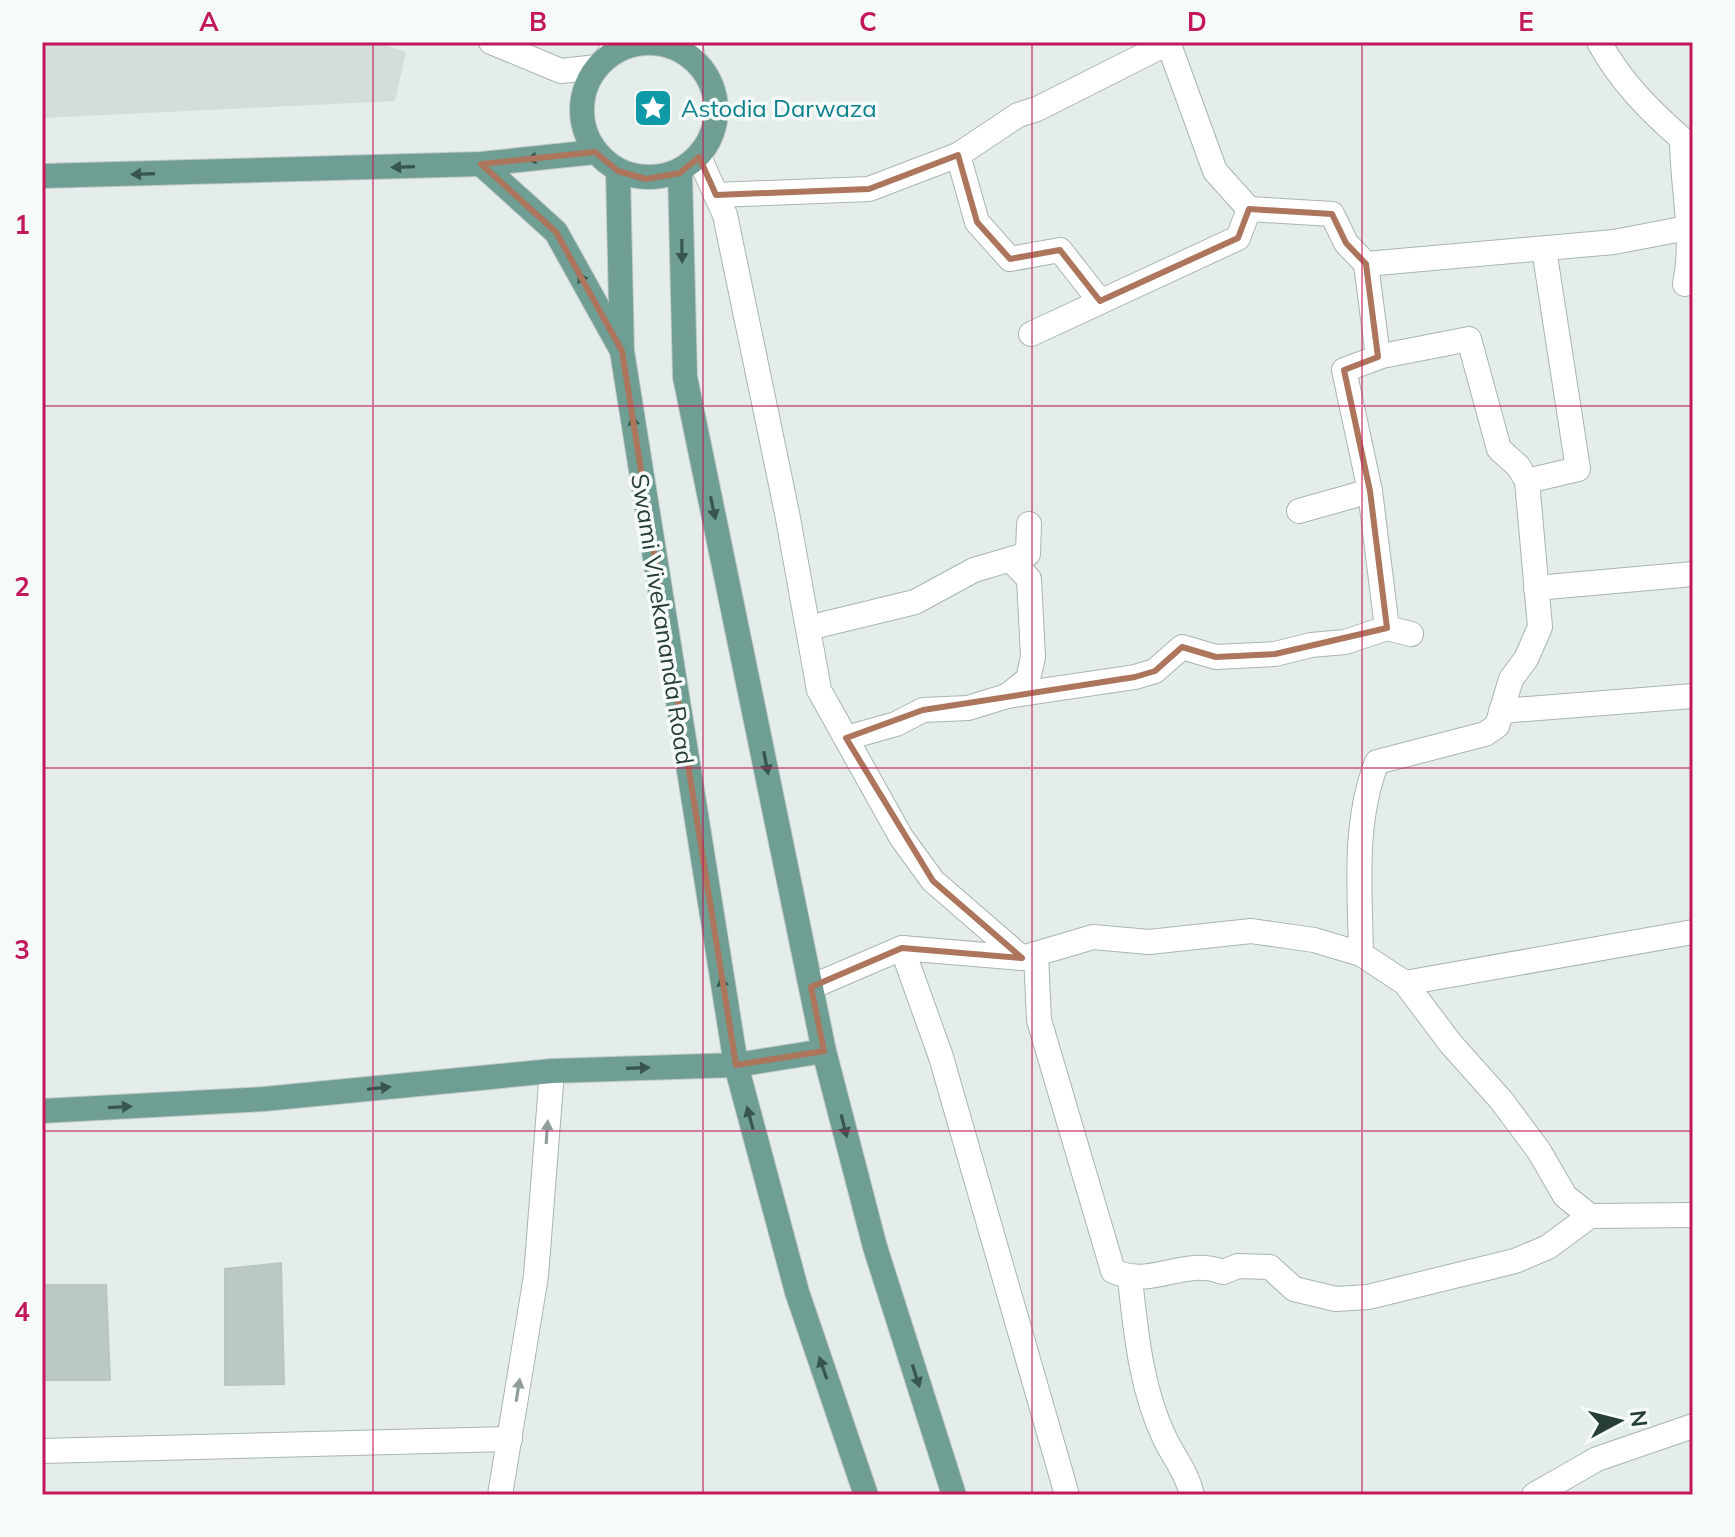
<svg xmlns="http://www.w3.org/2000/svg" width="1735" height="1537" font-family="Mulish,sans-serif">
  <style>
    .built { fill: #d3ddd9 }
    .building { fill: #bbc8c3; stroke: #b8c6c1; stroke-width: 2 }
    .lines { fill: none; stroke-linecap: round; stroke-linejoin: round }
    .minor-casing { stroke: #a8b5b1; stroke-width: 26 }
    .tertiary-casing { stroke: #a8b5b1; stroke-width: 26 }
    .secondary-casing { stroke: #a5b8b2; stroke-width: 26 }
    .primary-casing { stroke: #c2c9c7; stroke-width: 26 }
    .minor { stroke: #fff; stroke-width: 24 }
    .tertiary { stroke: #fff; stroke-width: 24 }
    .secondary { stroke: #fff; stroke-width: 24 }
    .primary { stroke: #6e9e94; stroke-width: 24 }
    .oneway { fill: #38554f }
    .oneway2 { fill: #929e9c }
    .marked { fill: none; stroke: #ac755c; stroke-width: 6; stroke-linejoin: round }
    .grid { fill: none; stroke: #c2185b; stroke-width: 2; stroke-opacity: 0.55 }
    .labels { text-anchor: middle; dominant-baseline: central; stroke-width: 7; stroke-linejoin: round; paint-order: stroke }
    .culture-label { font-size: 24px; fill: #0d838f; stroke: #f6faf8; text-anchor: start }
    .street-label { font-size: 24px; fill: #263d38; stroke: #f6faf8 }
    .neatline { fill: none; stroke: #c2185b; stroke-width: 3 }
    .grid-label { font-size: 26px; text-anchor: middle; font-weight: bold; fill: #c2185b }
  </style>
  <rect width="100%" height="100%" fill="#e5edea"/>
  <polygon class="built" points="42,42 376,42 406,52 395,101 42,118"/>
  <g class="building">
    <polygon points="281,1263 284,1384 225,1385 225,1269"/>
    <polygon points="42,1285 106,1285 110,1380 42,1380"/>
  </g>
  <g class="lines">
    <g class="minor-casing">
      <g id="minor">
        <path d="M1599,42C1620,81 1649,110 1682,139C1682,187 1695,237 1685,284"/>
        <polyline points="958,155 1018,115 1037,109 1168,43"/>
        <polyline points="699,157 725,215 787,513 819,690 901,837 933,881 1022,958"/>
        <polyline points="716,195 869,189 958,155 977,222 1010,259 1060,250 1100,301"/>
        <polyline points="1249,209 1332,214 1346,243 1366,264 1614,242 1687,228"/>
        <polyline points="1366,264 1378,357"/>
        <polyline points="1031,334 1238,238 1249,209 1215,171 1168,42"/>
        <polyline points="1527,481 1578,469 1544,249"/>
        <path d="M1299,511L1370,491L1344,370L1382,356L1469,339L1499,449L1518,466L1527,481L1540,627L1526,659L1511,679L1497,726L1485,734L1377,762C1353,822 1360,890 1361,954"/>
        <polyline points="1536,588 1693,574"/>
        <polyline points="808,628 915,602 974,570 1028,554 1029,524"/>
        <polyline points="1387,628 1411,634"/>
        <polyline points="1007,696 1135,677 1155,671 1182,647 1216,657 1275,654 1311,645 1345,642 1387,628 1370,491"/>
        <polyline points="1501,711 1693,696"/>
        <polyline points="846,738 896,724 923,710 968,708 1007,696 1028,679 1033,657 1029,579 1012,561"/>
        <polyline points="902,948 1022,958 1093,937 1149,942 1251,931 1314,940 1361,954 1405,983 1451,1044 1501,1100 1539,1151 1565,1196 1590,1216 1693,1215"/>
        <path d="M1036,954L1039,1020L1113,1271C1153,1289 1182,1257 1223,1272L1238,1266L1270,1267L1294,1289L1336,1299L1368,1297L1515,1261L1548,1247L1590,1216"/>
        <polyline points="1405,983 1693,932"/>
        <polyline points="811,987 902,948 941,1057 1067,1495"/>
        <path d="M1130,1279C1136,1333 1141,1389 1165,1439C1175,1459 1187,1473 1192,1495"/>
        <polyline points="42,1451 510,1439"/>
        <polyline points="1534,1495 1597,1459 1693,1426"/>
      </g>
    </g>
    <g class="tertiary-casing">
      <g id="tertiary">
        <polyline points="491,42 561,71 597,67"/>
        <polyline points="500,1495 536,1276 552,1071"/>
      </g>
    </g>
    <g class="secondary-casing">
      <g id="secondary">
        <polyline points="689,42 693,58"/>
        <polyline points="608,56 616,42"/>
      </g>
    </g>
    <g class="primary-casing">
      <g id="primary">
        <circle cx="649" cy="110" r="67"/>
        <polyline points="481,164 556,232 621,349"/>
        <polyline points="618,171 622,351 736,1065 797,1292 866,1495"/>
        <polyline points="680,173 685,377 824,1051 875,1247 954,1495"/>
        <polyline points="42,176 481,164 595,152"/>
        <polyline points="42,1111 264,1099 552,1071 736,1065 824,1051"/>
      </g>
    </g>
    <use href="#minor" class="minor"/>
    <use href="#tertiary" class="tertiary"/>
    <use href="#secondary" class="secondary"/>
    <use href="#primary" class="primary"/>
  </g>
  <defs><path id="oneway-solid" d="M-6-.8H1V-3.2L6.5 0L1 3.2V.8H-6Z" transform="scale(2)"/></defs>
  <g class="oneway">
    <use href="#oneway-solid" transform="translate(538 158) rotate(174)"/>
    <use href="#oneway-solid" transform="translate(403 167) rotate(178)"/>
    <use href="#oneway-solid" transform="translate(143 174) rotate(178)"/>
    <use href="#oneway-solid" transform="translate(682 251) rotate(89)"/>
    <use href="#oneway-solid" transform="translate(584 283) rotate(-119)"/>
    <use href="#oneway-solid" transform="translate(634 427) rotate(-99)"/>
    <use href="#oneway-solid" transform="translate(713 508) rotate(78)"/>
    <use href="#oneway-solid" transform="translate(766 763) rotate(79)"/>
    <use href="#oneway-solid" transform="translate(723 988) rotate(-99)"/>
    <use href="#oneway-solid" transform="translate(638 1068) rotate(-2)"/>
    <use href="#oneway-solid" transform="translate(379 1088) rotate(-6)"/>
    <use href="#oneway-solid" transform="translate(120 1107) rotate(-3)"/>
    <use href="#oneway-solid" transform="translate(750 1118) rotate(-105)"/>
    <use href="#oneway-solid" transform="translate(844 1126) rotate(76)"/>
    <use href="#oneway-solid" transform="translate(823 1368) rotate(-109)"/>
    <use href="#oneway-solid" transform="translate(916 1376) rotate(72)"/>
  </g>
  <g class="oneway2">
    <use href="#oneway-solid" transform="translate(547 1132) rotate(-86)"/>
    <use href="#oneway-solid" transform="translate(518 1390) rotate(-81)"/>
  </g>
  <path class="marked" d="M595,152L618,171L646,179L680,173L699,157L716,195L869,189L958,155L977,222L1010,259L1060,250L1100,301L1238,238L1249,209L1332,214L1346,243L1366,264L1378,357L1344,370L1370,491L1387,628L1275,654L1216,657L1182,647L1155,671L1135,677L923,710L846,738L933,881L1022,958L902,948L811,987L824,1051L736,1065L622,351L556,232L481,164Z"/>
  <path class="grid" d="M373,42V1495M703,42V1495M1032,42V1495M1362,42V1495M42,406H1693M42,768H1693M42,1131H1693"/>
  <defs>
    <g id="sight-square" transform="scale(2)"><rect x="-9" y="-9" width="18" height="18" rx="4" fill="#0f9aa8" stroke="#f6faf8"/><path d="M0-6L1.8-2.2L6-1.7L2.9 1.2L3.7 5.4L0 3.3L-3.7 5.4L-2.9 1.2L-6-1.7L-1.8-2.2Z" fill="#fff"/></g>
  </defs>
  <g fill-rule="evenodd">
    <use href="#sight-square" x="653" y="108"/>
  </g>
  <g class="labels">
    <g class="culture-label">
      <text x="681" y="108">Astodia Darwaza</text>
    </g>
    <g class="street-label">
      <text transform="translate(663 619) rotate(81)">Swami Vivekananda Road</text>
    </g>
  </g>
  <rect width="1735" height="1537" fill="none" stroke="#f6faf8" stroke-width="88"/>
  <g transform="translate(1619 1421) rotate(83)" stroke="#f6faf8" stroke-width="6" paint-order="stroke">
  <path d="M0-6L14 30L0 20L-14 30Z" fill="#263d38"/>
  <text y="-12" font-size="22" font-weight="bold" text-anchor="middle" fill="#263d38">N</text>
  </g>
  <rect x="44" y="44" width="1647" height="1449" class="neatline"/>
  <g class="grid-label">
    <text x="209" y="31">A</text>
    <text x="538" y="31">B</text>
    <text x="868" y="31">C</text>
    <text x="1197" y="31">D</text>
    <text x="1526" y="31">E</text>
    <text x="22" y="234">1</text>
    <text x="22" y="596">2</text>
    <text x="22" y="959">3</text>
    <text x="22" y="1321">4</text>
  </g>
</svg>
